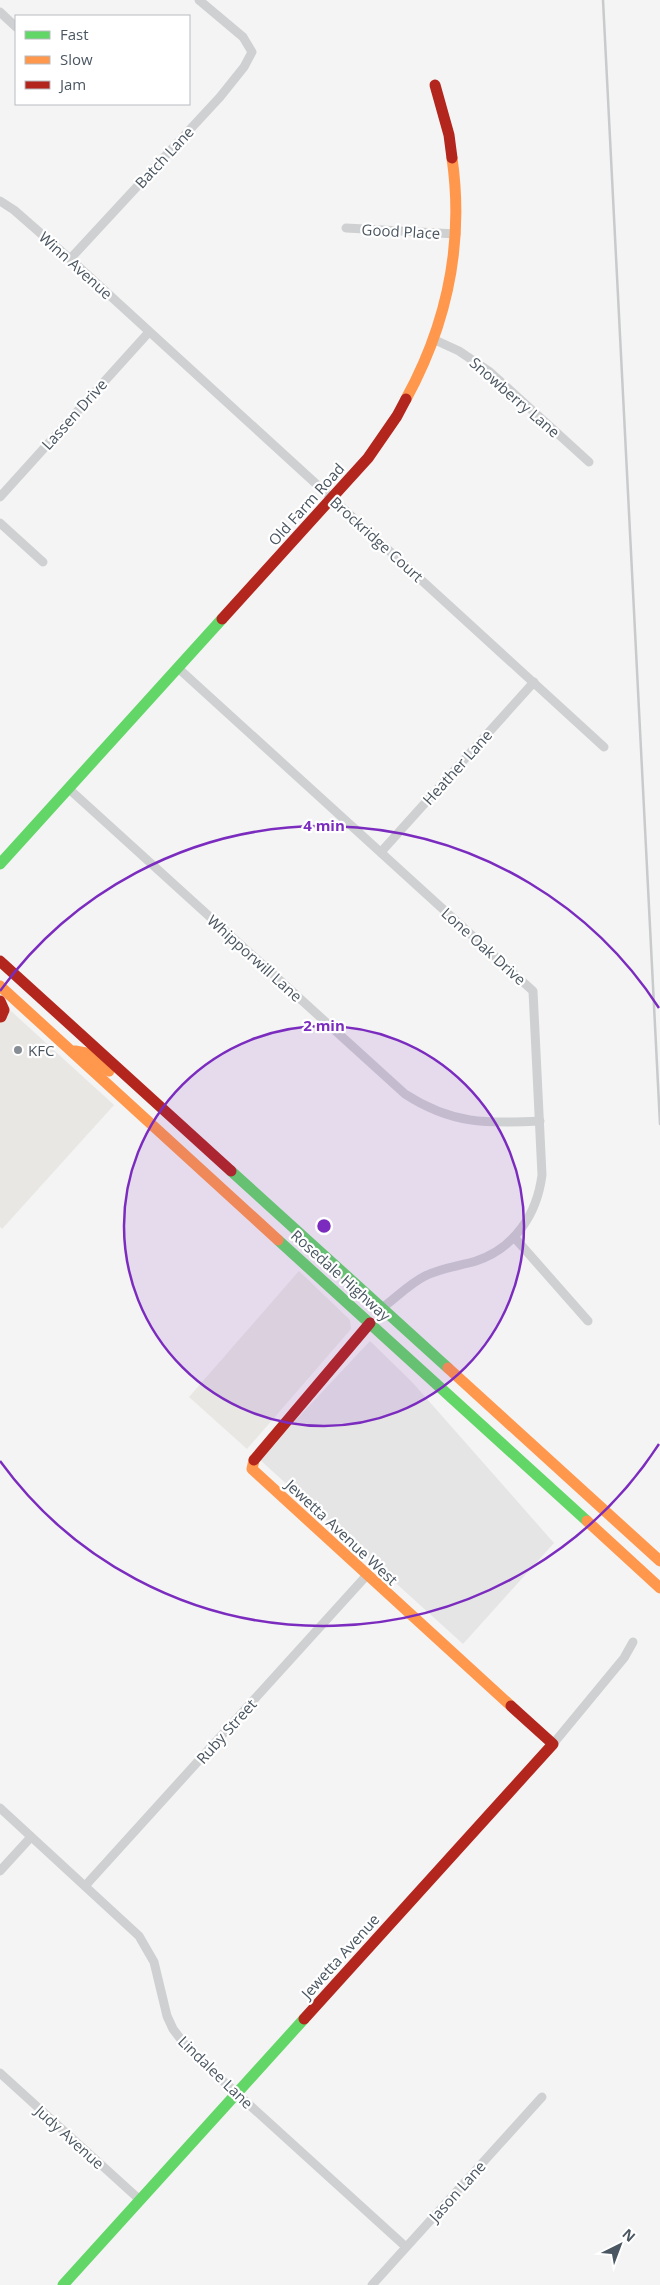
<svg xmlns="http://www.w3.org/2000/svg" width="660" height="2285" font-family="'Open Sans',sans-serif">
  <style>
    .commercial { fill: #e8e7e3 }
    .education { fill: #e6e5e6 }
    .lines { fill: none; stroke-linecap: round; stroke-linejoin: round }
    .street { stroke: #ced0d2; stroke-width: 9 }
    .fast { stroke: #63d668; stroke-width: 11 }
    .slow { stroke: #ff974d; stroke-width: 11 }
    .jam { stroke: #b3261e; stroke-width: 11 }
    .rail { stroke: #c9cacc; stroke-width: 2.5 }
    .ring { fill: none; stroke: #7b2cbf; stroke-width: 2.5 }
    .poi-dot { fill: #868d94; stroke: #fff; stroke-width: 2 }
    .labels { text-anchor: middle; dominant-baseline: central; stroke-width: 4.5; stroke-linejoin: round; paint-order: stroke }
    .street-label { font-size: 15px; fill: #4a5661; stroke: #fff }
    .poi-label { font-size: 15px; fill: #4a5661; stroke: #fff; text-anchor: start }
    .centre { fill: #7b2cbf; stroke: #fff; stroke-width: 2.5 }
    .ring-label { font-size: 15px; text-anchor: middle; font-weight: bold; fill: #7b2cbf; stroke: #fff; stroke-width: 4.5; stroke-linejoin: round; paint-order: stroke }
  </style>
  <rect width="100%" height="100%" fill="#f4f4f4"/>
  <g class="commercial">
    <polygon points="0,1006 12,1012 114,1105 2,1229 0,1227"/>
    <polygon points="299,1271 350,1320 351,1329 247,1449 189,1397"/>
  </g>
  <polygon class="education" points="370,1341 412,1382 554,1543 463,1644 259,1459"/>
  <g class="lines">
    <g class="street">
      <polyline points="0,12 16,27"/>
      <polyline points="0,201 14,210 70,259 604,747"/>
      <polyline points="346,228 456,234"/>
      <polyline points="70,259 220,97 244,67 252,52 243,37 199,0"/>
      <polyline points="435,340 459,351 490,372 589,462"/>
      <polyline points="0,497 149,332"/>
      <polyline points="0,523 43,562"/>
      <path d="M178,668L533,991L542,1175C537,1214 515,1248 476,1261C459,1266 441,1268 425,1276C409,1284 396,1298 382,1308"/>
      <path d="M69,789L405,1094C451,1124 487,1124 540,1121"/>
      <polyline points="381,852 534,682"/>
      <polyline points="514,1237 588,1321"/>
      <polyline points="553,1744 624,1658 633,1642"/>
      <polyline points="0,1808 139,1936 154,1962 167,2016 173,2029 189,2050 406,2247"/>
      <polyline points="0,1871 31,1837"/>
      <polyline points="85,1886 367,1575"/>
      <polyline points="0,2073 140,2200"/>
      <polyline points="372,2285 542,2097"/>
    </g>
    <g class="fast">
      <polyline points="0,864 222,619"/>
      <polyline points="231,1171 448,1368"/>
      <polyline points="278,1240 587,1521"/>
      <polyline points="63,2285 304,2019"/>
    </g>
    <g class="slow">
      <path d="M406,399C447,324 464,242 452,158"/>
      <polyline points="0,986 278,1240"/>
      <polyline points="75,1051 86,1053 109,1071"/>
      <polyline points="448,1368 660,1561"/>
      <polyline points="254,1460 252,1469 511,1706"/>
      <polyline points="587,1521 660,1588"/>
    </g>
    <g class="jam">
      <polyline points="435,85 449,135 452,158"/>
      <polyline points="222,619 368,458 397,416 406,399"/>
      <polyline points="0,961 231,1171"/>
      <polyline points="0,1001 4,1010 1,1017"/>
      <polyline points="254,1460 370,1323"/>
      <polyline points="304,2019 553,1744 511,1706"/>
    </g>
    <polyline class="rail" points="603,0 660,1124"/>
  </g>
  <circle cx="324" cy="1226" r="200" fill="#7b2cbf" fill-opacity=".12"/>
  <g class="ring">
    <circle cx="324" cy="1226" r="200"/>
    <path d="M659 1444A400 400 0 0 1 0 1461M0 991A400 400 0 0 1 659 1008"/>
  </g>
  <circle class="poi-dot" cx="18" cy="1050" r="5"/>
  <g class="labels">
    <g class="street-label">
      <text transform="translate(164 157) rotate(-47)">Batch Lane</text>
      <text transform="translate(401 231) rotate(3)">Good Place</text>
      <text transform="translate(76 265) rotate(42)">Winn Avenue</text>
      <text transform="translate(515 397) rotate(41)">Snowberry Lane</text>
      <text transform="translate(74 414) rotate(-48)">Lassen Drive</text>
      <text transform="translate(306 504) rotate(-48)">Old Farm Road</text>
      <text transform="translate(377 539) rotate(42)">Brockridge Court</text>
      <text transform="translate(457 767) rotate(-48)">Heather Lane</text>
      <text transform="translate(484 946) rotate(42)">Lone Oak Drive</text>
      <text transform="translate(255 958) rotate(42)">Whipporwill Lane</text>
      <text transform="translate(341 1275) rotate(42)">Rosedale Highway</text>
      <text transform="translate(342 1532) rotate(43)">Jewetta Avenue West</text>
      <text transform="translate(226 1731) rotate(-48)">Ruby Street</text>
      <text transform="translate(340 1956) rotate(-48)">Jewetta Avenue</text>
      <text transform="translate(216 2072) rotate(44)">Lindalee Lane</text>
      <text transform="translate(70 2137) rotate(42)">Judy Avenue</text>
      <text transform="translate(457 2191) rotate(-48)">Jason Lane</text>
    </g>
    <g class="poi-label">
      <text x="28" y="1050">KFC</text>
    </g>
  </g>
  <circle cx="324" cy="1226" r="8" class="centre"/>
  <g class="ring-label">
    <text x="324" y="831">4 min</text>
    <text x="324" y="1031">2 min</text>
  </g>
  <rect x="15" y="15" width="175" height="90" fill="#ffffff" stroke="#b7bbc0"/>
  <rect x="25" y="31" width="25" height="8" fill="#63d668" stroke="#b7bbc0"/>
  <text x="60" y="40" font-size="15" fill="#4a5661">Fast</text>
  <rect x="25" y="56" width="25" height="8" fill="#ff974d" stroke="#b7bbc0"/>
  <text x="60" y="65" font-size="15" fill="#4a5661">Slow</text>
  <rect x="25" y="81" width="25" height="8" fill="#b3261e" stroke="#b7bbc0"/>
  <text x="60" y="90" font-size="15" fill="#4a5661">Jam</text>
  <g transform="translate(620 2245) rotate(42)" stroke="#ffffff" stroke-width="4" paint-order="stroke">
  <path d="M0-4L9 19L0 12L-9 19Z" fill="#4a5661"/>
  <text y="-8" font-size="14" font-weight="bold" text-anchor="middle" fill="#4a5661">N</text>
  </g>
</svg>
